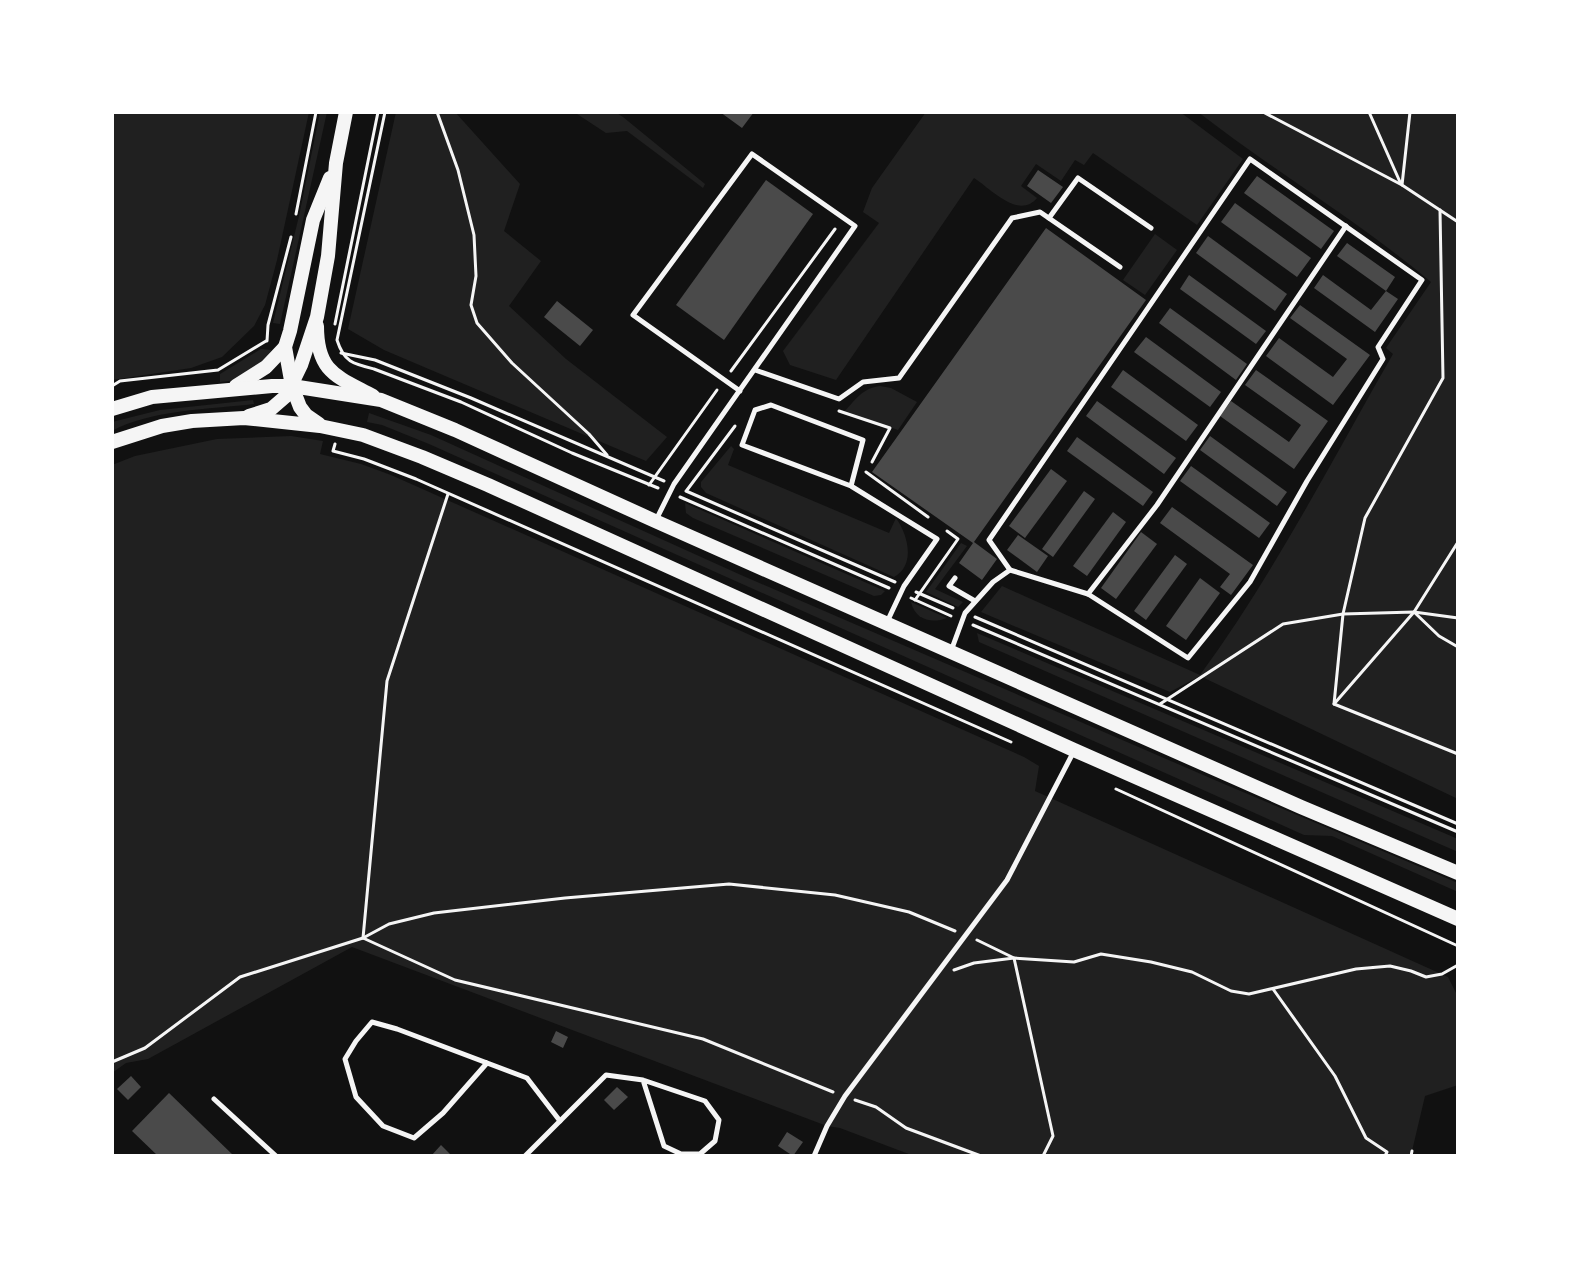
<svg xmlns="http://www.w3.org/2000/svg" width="1570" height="1268" font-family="Commissioner,sans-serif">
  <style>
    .green { fill: #202020 }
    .building { fill: #4a4a4a }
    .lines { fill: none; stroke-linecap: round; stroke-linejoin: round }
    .path { stroke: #f5f5f5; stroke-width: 3 }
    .service { stroke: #f5f5f5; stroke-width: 5 }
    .secondary { stroke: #f5f5f5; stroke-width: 14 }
  </style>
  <rect width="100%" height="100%" fill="#111"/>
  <g class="green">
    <polygon points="112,112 309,112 277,260 265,305 254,326 222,357 191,368 112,380"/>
    <polygon points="320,112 327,112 280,324 273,323 299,216"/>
    <polygon points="396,112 455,112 520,184 504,231 541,261 509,306 566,359 667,437 646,461 384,350 348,329"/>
    <polygon points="574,112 615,112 623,117 705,184 703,188 627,131 606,133"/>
    <path d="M926,112H1180L1243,159L1197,225L1093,153L1084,165L1075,160L1061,181L1036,164L1021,186L1037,198C1019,220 991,189 974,178L836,380L790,365L783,351L879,223L863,212L872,188Z"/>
    <path d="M1198,112H1458V799L1200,676L1170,692L981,612L1002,586L1200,675C1274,574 1331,462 1393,354L1386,348L1431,282C1357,220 1274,171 1198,112Z"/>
    <polygon points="1155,234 1177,250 1145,295 1123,280"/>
    <polygon points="261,349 271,350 267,360 237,380 220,382 220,374"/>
    <path d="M880,386L891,388L917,402L898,430L845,411C856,399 863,388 880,386Z"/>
    <path d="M253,400L254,404C211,409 149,410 112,431V422L160,410Z"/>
    <polygon points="369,413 431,435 741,575 1224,784 1458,883 1458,892 1332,836 1304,835 429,444 382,425 367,422"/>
    <polygon points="291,436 323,441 320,454 361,464 391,475 1024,757 1039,766 1035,791 1448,977 1458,997 1458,1085 1425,1096 1412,1151 1409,1156 914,1156 840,1128 827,1126 352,947 148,1059 126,1063 112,1073 112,465 135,456 217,439"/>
    <path d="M731,446L734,449L728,465L889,533L896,518C908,535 916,565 894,577L706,493L701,487V482Z"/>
    <polygon points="685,503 885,591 881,595 874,596 693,518 686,513"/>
    <polygon points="961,543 967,546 935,589 963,602 958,607 926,592"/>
    <path d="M911,602L947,618C932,624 915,620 911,602Z"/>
    <polygon points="977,633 1458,839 1458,852 979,642"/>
  </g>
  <g class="building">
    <polygon points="720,112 754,112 742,128"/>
    <polygon points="1038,170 1063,187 1051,203 1027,186"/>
    <polygon points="1257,176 1334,231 1321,249 1244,193"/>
    <polygon points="766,180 813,214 724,340 676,305"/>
    <polygon points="1235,203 1311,258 1297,277 1221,222"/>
    <polygon points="1046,228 1146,300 974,542 997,559 982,580 959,563 973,543 872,472"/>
    <polygon points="1208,236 1287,294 1275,311 1196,253"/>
    <polygon points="1347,243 1395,277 1386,291 1337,256"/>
    <polygon points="1189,275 1266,331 1256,344 1180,289"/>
    <polygon points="1323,275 1371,310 1386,291 1398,299 1375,332 1314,288"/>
    <polygon points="557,301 593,330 580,346 544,317"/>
    <polygon points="1300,305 1370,355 1333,405 1266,356 1279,338 1333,377 1347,359 1290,318"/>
    <polygon points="1170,308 1247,364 1236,380 1159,323"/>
    <polygon points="1146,337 1221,392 1210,407 1134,352"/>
    <polygon points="1123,370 1198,425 1186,441 1111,387"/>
    <polygon points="1256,370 1328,421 1294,469 1220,416 1231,401 1289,442 1301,425 1245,385"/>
    <polygon points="1097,401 1176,458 1164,474 1086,416"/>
    <polygon points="1210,436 1287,492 1277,506 1200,450"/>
    <polygon points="1077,437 1153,492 1143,506 1067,451"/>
    <polygon points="1191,466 1270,523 1259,538 1180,481"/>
    <polygon points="1051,469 1067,481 1025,538 1009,526"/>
    <polygon points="1084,491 1095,499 1053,557 1042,549"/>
    <polygon points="1172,507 1253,565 1231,595 1220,587 1230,574 1160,523"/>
    <polygon points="1113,512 1126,522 1087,576 1073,566"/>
    <polygon points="1141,532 1157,544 1116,599 1101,588"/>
    <polygon points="1018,535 1048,556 1037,572 1007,550"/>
    <polygon points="1175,555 1187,564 1146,620 1134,611"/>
    <polygon points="1200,578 1220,593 1186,640 1166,626"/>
    <polygon points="556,1031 568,1037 563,1048 551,1042"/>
    <polygon points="131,1076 141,1087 128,1100 117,1089"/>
    <polygon points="617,1087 628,1097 614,1110 604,1100"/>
    <polygon points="169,1093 234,1156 158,1156 132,1131"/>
    <polygon points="787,1132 803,1142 793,1156 778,1146"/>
    <polygon points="441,1145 452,1156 431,1156"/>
  </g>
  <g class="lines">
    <g class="path">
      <path d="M385,112L337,340C344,362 353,364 374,369L461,402L572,453L658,488"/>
      <polyline points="437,112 458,170 474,235 476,276 471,305 477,323 512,363 589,434 607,455"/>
      <polyline points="1263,112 1402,185"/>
      <polyline points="1369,112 1400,182"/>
      <polyline points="1410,112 1402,185 1458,222"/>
      <polyline points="1440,210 1443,378 1365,518 1343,614 1334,704 1458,754"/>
      <polyline points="296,214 316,112"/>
      <polyline points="335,324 378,112"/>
      <polyline points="267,341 268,325 291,237"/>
      <polyline points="341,353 375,360 471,398 664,481"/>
      <polyline points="731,371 835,229"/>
      <polyline points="112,386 120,381 218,370 266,341"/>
      <polyline points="839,411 890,428 872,462"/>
      <polyline points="335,444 333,451 364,459 416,479 1011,742"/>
      <polyline points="866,472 928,517"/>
      <polyline points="649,485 717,390"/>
      <polyline points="687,490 735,426"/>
      <polyline points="686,491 895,582"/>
      <polyline points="680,497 889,588"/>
      <polyline points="916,592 953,608"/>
      <polyline points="911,598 951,616"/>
      <polyline points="915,600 958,539 947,531"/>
      <polyline points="1414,612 1439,636 1458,647"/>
      <polyline points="975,617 1458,824"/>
      <polyline points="973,625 1458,832"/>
      <polyline points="1160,704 1283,624 1343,614 1414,612 1458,618"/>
      <polyline points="1334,704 1414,612 1458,542"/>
      <polyline points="1116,789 1458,946"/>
      <polyline points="363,938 455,980 703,1039 833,1092"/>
      <polyline points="363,938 387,681 448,494"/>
      <polyline points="977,940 1014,958 1053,1136 1043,1156"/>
      <polyline points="954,970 974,963 1014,958 1074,962 1101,954 1151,962 1192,972 1231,991 1249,994 1356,969 1390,966 1411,971 1426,977 1442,974 1458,965"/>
      <polyline points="1273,989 1335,1076 1366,1138 1387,1152 1385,1156"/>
      <polyline points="112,1062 145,1048 240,977 363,938 389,924 434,913 565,898 729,884 835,895 909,912 955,931"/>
      <polyline points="855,1100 876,1107 906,1128 981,1156"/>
      <polyline points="1411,1156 1412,1151"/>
    </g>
    <g class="service">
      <polygon points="1250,159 1422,280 1378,347 1383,359 1307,481 1250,582 1188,658 1088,594 1010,570 989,540"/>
      <polyline points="1049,218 1078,178 1151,228"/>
      <polyline points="755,370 839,399 863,382 899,378 1012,218 1040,212 1120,267"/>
      <polyline points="851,486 863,440 771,405 755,410 742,445 851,486 937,539 904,586 887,622"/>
      <polyline points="656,520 674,484 855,226 752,154 633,315 740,391"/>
      <polyline points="955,578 949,586 975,601"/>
      <polyline points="1088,594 1157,505 1346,226"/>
      <polyline points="951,651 965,613 993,582 1010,570"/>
      <polyline points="487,1063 443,1113 414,1138 383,1126 356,1097 345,1059 356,1041 372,1022 397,1029 527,1078 560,1121"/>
      <polyline points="214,1099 276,1156"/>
      <polyline points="525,1156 606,1075 643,1080 705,1101 719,1120 715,1141 700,1154 681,1154 664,1146 643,1080"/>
      <polyline points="814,1156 827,1126 845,1096 1007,880 1074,751"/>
    </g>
    <g class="secondary">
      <path d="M317,326C317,372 336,376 373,396"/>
      <polyline points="236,386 266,367 285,347"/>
      <polyline points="112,409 152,397 272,386 292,386 381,400 455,430 655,521 1301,807 1458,873"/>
      <polyline points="249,416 271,409 286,396 301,365 317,317 328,256 336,163 346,112"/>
      <polyline points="319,424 306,415 300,407 292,386 285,347 290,331 313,220 330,178"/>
      <polyline points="112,442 162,426 192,421 244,418 320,426 363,435 422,457 488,485 1074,750 1458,919"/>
    </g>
  </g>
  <rect width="1570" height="1268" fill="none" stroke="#ffffff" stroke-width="228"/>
</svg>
